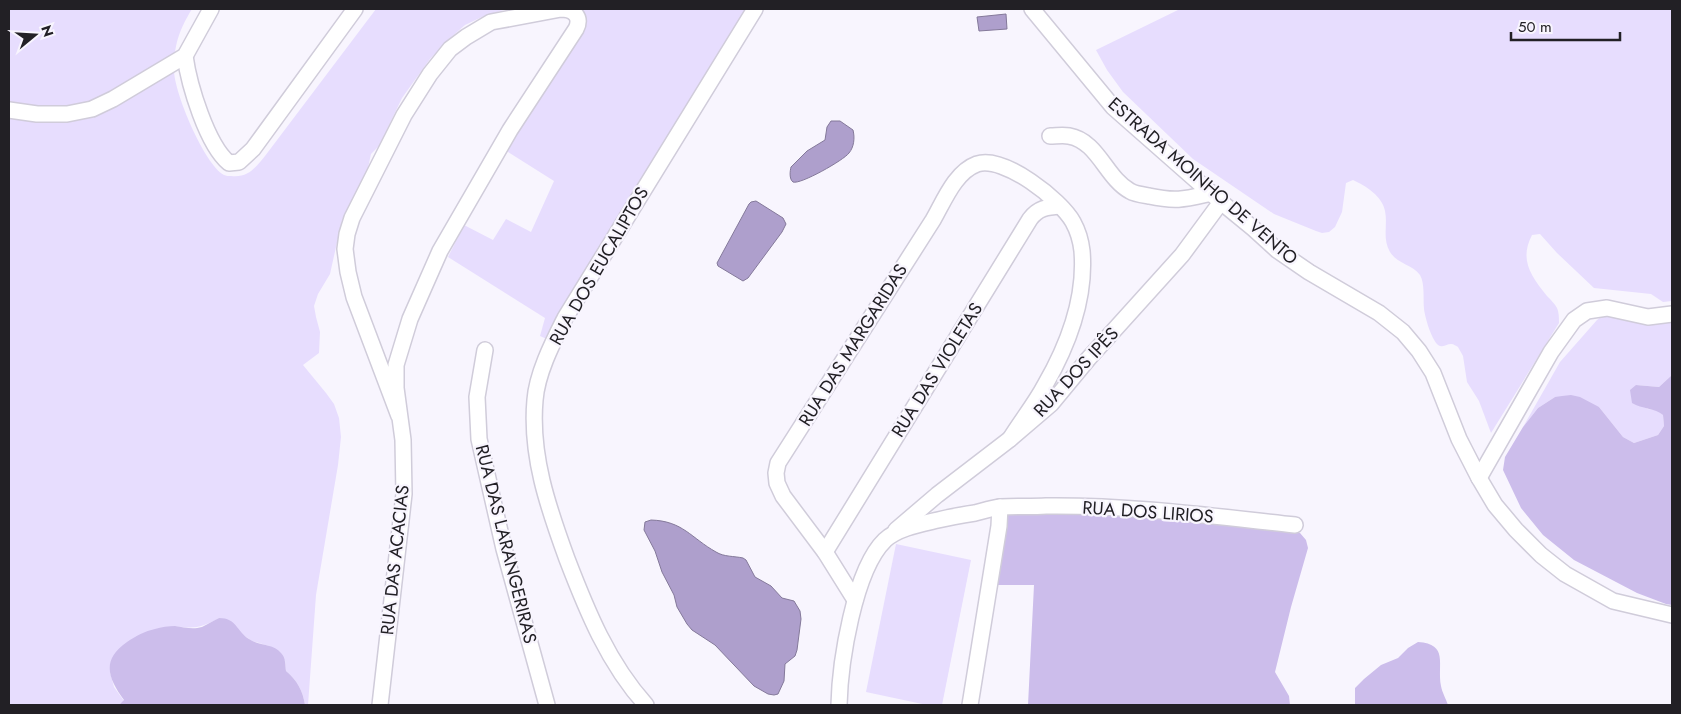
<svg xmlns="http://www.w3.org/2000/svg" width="1681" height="714" font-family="Jost,sans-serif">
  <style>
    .green { fill: #e7ddfe }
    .forest { fill: #ccbdeb }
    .water { fill: #ae9fcc; stroke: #84799a }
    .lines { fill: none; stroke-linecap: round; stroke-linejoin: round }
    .street-casing { stroke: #d0ccda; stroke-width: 18 }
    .street { stroke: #fff; stroke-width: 15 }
    .labels { text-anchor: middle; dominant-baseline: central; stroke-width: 4.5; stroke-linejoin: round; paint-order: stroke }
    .street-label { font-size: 18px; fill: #222025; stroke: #f8f5fe }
  </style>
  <rect width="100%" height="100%" fill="#f8f5fe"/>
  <g class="green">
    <path d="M9,9H192C179,30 174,45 174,70C174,92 204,164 224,175C226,176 229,176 231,176C248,178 255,168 265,156L376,9H507L484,16L465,25L448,40L430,59L402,98L379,146L371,154L368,168L342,220L330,274L318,294L314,306L316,317L320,332L319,353L303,365L326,393L334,404L339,418L341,437L338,465L316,595L308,705H305C303,691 297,680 286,671L285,661L269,646L252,641L219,618C201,628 194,629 174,626L110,672L114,687L124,701L119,705H9Z"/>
    <path d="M579,9H747L549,340L540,336L545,318L448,257L464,225L493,240L506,219L531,232L554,181L505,150L581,34C586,23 585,19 579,9Z"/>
    <path d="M1180,9H1672V301L1663,302L1651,294L1594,288L1557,253L1540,234L1532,235C1519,260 1531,276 1547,296C1550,299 1555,304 1557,308C1559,312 1559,319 1559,323L1491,433L1479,401L1467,382L1463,356L1458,347C1456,346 1454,344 1451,344C1447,344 1445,347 1440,346C1432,343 1425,317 1424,309C1423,298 1425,284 1420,275C1412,264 1397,264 1390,252C1382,238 1388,225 1385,211C1382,196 1366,186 1353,180L1346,183L1342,212L1335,227L1329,232L1322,233L1316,231L1274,214L1193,159L1123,92L1107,70L1096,50Z"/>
    <polygon points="1604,314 1672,319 1672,375 1659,387 1636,385 1647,409 1658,410 1663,415 1664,426 1658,435 1634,443 1623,437 1599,407 1555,397 1538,408 1523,427 1560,362 1597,320"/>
    <polygon points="896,544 971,560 942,705 927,705 866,692"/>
  </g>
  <g class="forest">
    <path d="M1672,375V605L1666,604L1637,593L1574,560L1543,535L1521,508L1503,470L1505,457L1523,427L1538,408L1555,397L1562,396L1571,395L1580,397L1599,407L1623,437L1634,443L1658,435L1664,426L1663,415C1655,408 1642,409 1632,403L1630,390L1636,385L1659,387Z"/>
    <polygon points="1006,513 1136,514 1300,533 1306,540 1308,548 1291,607 1275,672 1289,696 1290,705 1028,705 1034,585 996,585"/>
    <path d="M219,618C237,618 236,631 249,639C259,646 273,643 281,653C286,658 285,665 286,671C297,680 303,691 305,705H119L124,700C108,678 101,660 127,642C136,636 145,631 155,629C161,627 169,626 175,626C184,627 192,630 202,627C208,624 213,621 219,618Z"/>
    <path d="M1418,642C1449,644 1437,664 1441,686C1442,692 1446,699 1448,705H1355V688L1364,679L1381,665L1398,658L1408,648Z"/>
  </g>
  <g class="water">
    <polygon points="1006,14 1007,29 979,31 977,17"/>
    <path d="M831,121H840L853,130C855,138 854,147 849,153C844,160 800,185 793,182C789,179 790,171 791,167L807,151L825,140L827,127Z"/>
    <polygon points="756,201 783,218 786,224 782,232 748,278 743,281 718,266 717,263 749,204 751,202"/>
    <path d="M651,520C683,521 691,538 716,552C724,557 734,556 743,558L746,560L755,577L771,586L782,598L794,601L800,611L801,619L797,650L795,656L785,664L784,681L778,694L774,695L768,694L754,686L715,645L692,630L687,624L677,607L674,595L662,572L655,551L644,530L645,522Z"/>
  </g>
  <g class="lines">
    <g class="street-casing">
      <g id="street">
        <polyline points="1032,9 1113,107 1221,202 1254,229 1277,250 1309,272 1379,313 1403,332 1419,351 1433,373 1459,439 1479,478 1495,505 1516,530 1541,555 1565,574 1613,601 1672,615"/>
        <path d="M185,56C189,85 207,145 229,163L239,162L253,149L355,9"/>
        <polyline points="9,110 37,114 67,114 92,109 113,99 185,56 211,9"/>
        <path d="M1050,136C1056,136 1063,135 1069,136C1098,141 1106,178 1130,191C1135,194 1143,195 1149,196C1177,202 1185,199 1212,193"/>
        <polyline points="485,350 477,397 479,439 504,549 547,705"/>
        <polyline points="1479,478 1551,352 1574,320 1587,311 1607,308 1648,317 1672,314"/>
        <polyline points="896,530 937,495 1010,439 1051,404 1089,358 1182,255 1221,202"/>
        <path d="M825,552L1030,219C1038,208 1047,207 1060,206"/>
        <path d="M855,600L825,552L783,496L777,483L776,473L778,463L933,220C944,201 955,172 977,164C1004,155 1061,200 1073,222C1078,231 1081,242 1082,251C1086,298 1068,345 1045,385C1035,404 1021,421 1010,439"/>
        <path d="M380,705L404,494L403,440L396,388V365L410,319L440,251L510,130L576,29C582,17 574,9 561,9L491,22L466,37L450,49L430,74L404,115L352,218L347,234L345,249L348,272L354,297L399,416"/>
        <path d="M646,705C608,663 587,611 567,559C548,507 530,455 535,400C537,373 553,342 565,318L755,9"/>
        <path d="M839,705C840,663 854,570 885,540C898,528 921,524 938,520C950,517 962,515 975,513C983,511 992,508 1001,507C1016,506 1031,507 1046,506C1130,505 1212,516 1295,525"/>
        <polyline points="970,705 999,526 1000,507"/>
      </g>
    </g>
    <use href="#street" class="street"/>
  </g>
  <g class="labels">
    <g class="street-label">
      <text transform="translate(1203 181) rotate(41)">ESTRADA MOINHO DE VENTO</text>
      <text transform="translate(599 266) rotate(-60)">RUA DOS EUCALIPTOS</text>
      <text transform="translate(853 345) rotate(-58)">RUA DAS MARGARIDAS</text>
      <text transform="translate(937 370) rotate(-58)">RUA DAS VIOLETAS</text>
      <text transform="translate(1076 372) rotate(-47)">RUA DOS IPÊS</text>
      <text transform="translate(1148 512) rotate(4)">RUA DOS LIRIOS</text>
      <text transform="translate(506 544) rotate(76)">RUA DAS LARANGERIRAS</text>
      <text transform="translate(395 560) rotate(-84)">RUA DAS ACACIAS</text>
    </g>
  </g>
  <rect width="1681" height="714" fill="none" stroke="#222025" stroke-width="20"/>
  <g transform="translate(35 35) rotate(72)" stroke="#f8f5fe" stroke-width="4" paint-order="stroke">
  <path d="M0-4L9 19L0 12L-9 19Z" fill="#222025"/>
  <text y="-8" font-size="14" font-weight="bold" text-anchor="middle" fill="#222025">N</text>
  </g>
  <path d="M1511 32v8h109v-8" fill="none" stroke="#222025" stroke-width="2.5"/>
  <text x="1518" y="32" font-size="15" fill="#222025" stroke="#f8f5fe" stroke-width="4" paint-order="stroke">50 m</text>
</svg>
